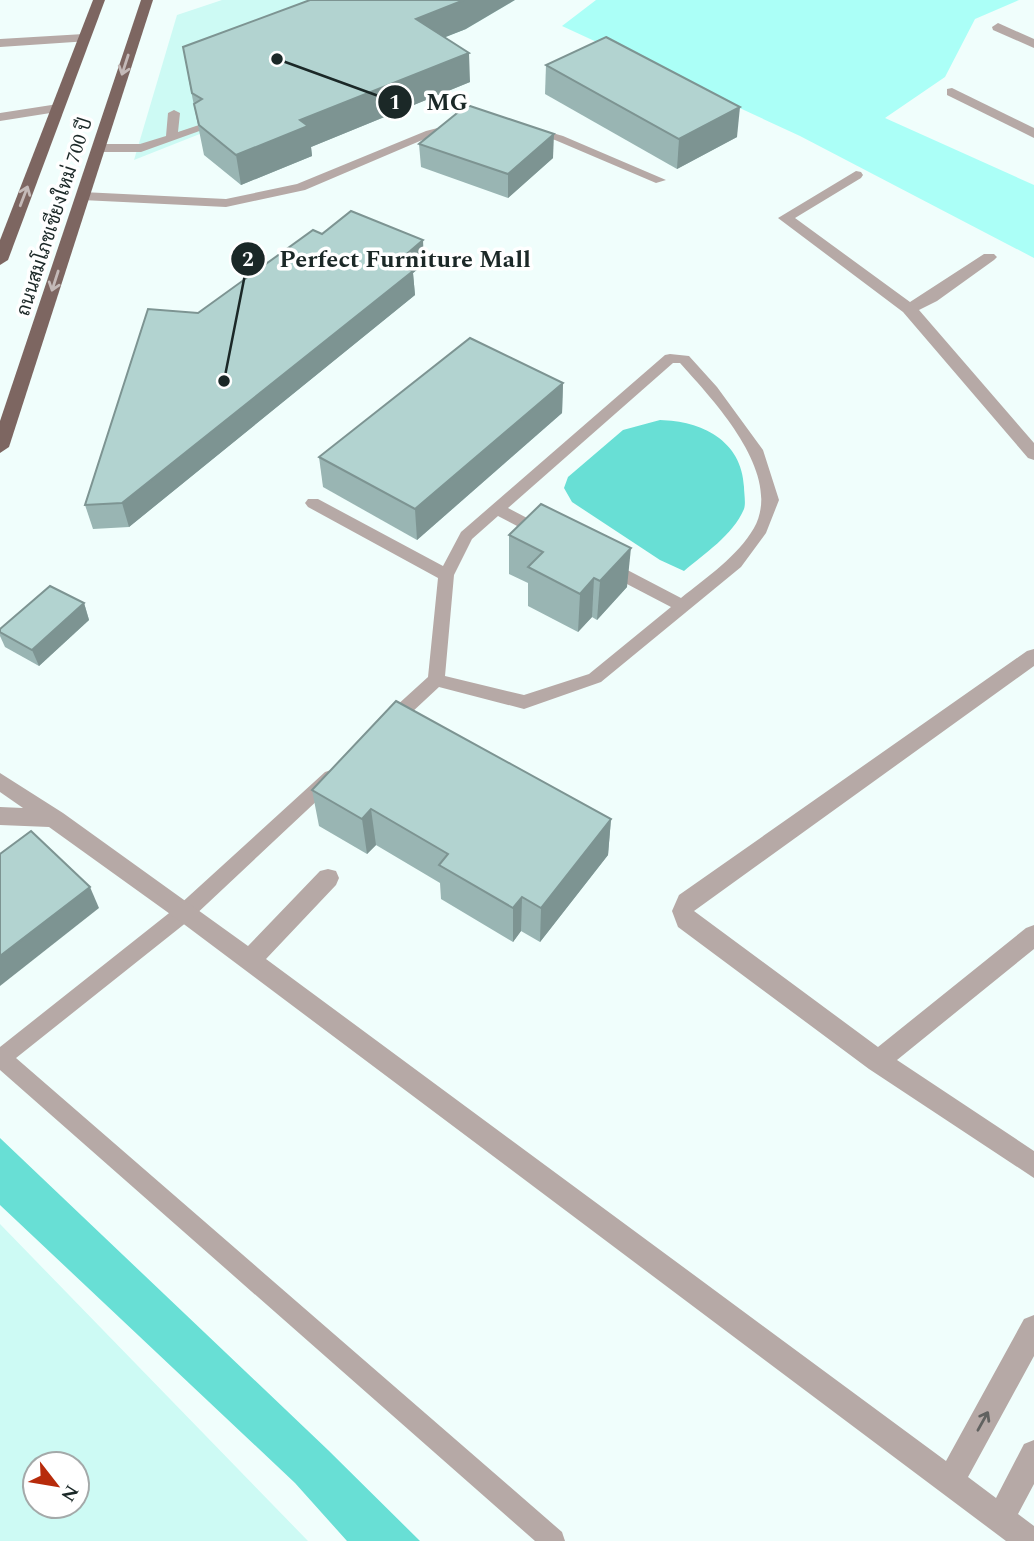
<svg xmlns="http://www.w3.org/2000/svg" width="1034" height="1541" font-family="Spectral,Sarabun,serif">
  <style>
    .built { fill: #cdfaf4; fill-rule: evenodd }
    .green { fill: #abfff7 }
    .water { fill: #68dfd5 }
    .lines { fill: none; stroke-linecap: round; stroke-linejoin: round }
    .lane { fill: #b6a9a6; fill-rule: evenodd }
    .street { fill: #b6a9a6; fill-rule: evenodd }
    .primary { fill: #7d6661; fill-rule: evenodd }
    .wall { fill: #99b5b3 }
    .shaded-wall { fill: #7d9492 }
    .building { fill: #b2d3d0; stroke: #7d9492; stroke-width: 2 }
    .oneway { stroke: #c4bab8 }
    .oneway2 { stroke: #616260 }
    .labels { text-anchor: middle; dominant-baseline: central; stroke-width: 7; stroke-linejoin: round; paint-order: stroke }
    .far-street-label { font-size: 19px; fill: #1b2827; stroke: #fff }
    .leader { fill: none; stroke: #1b2827; stroke-width: 2.5 }
    .callout-dot { fill: #1b2827; stroke: #fff; stroke-width: 2.5 }
    .mark-label { font-size: 21px; text-anchor: middle; font-weight: bold; fill: #fff }
    .callout-label { font-size: 24px; text-anchor: middle; font-weight: bold; fill: #1b2827; stroke: #fff; stroke-width: 7; stroke-linejoin: round; paint-order: stroke }
  </style>
  <rect width="100%" height="100%" fill="#f0fefc"/>
  <g class="built">
    <polygon points="222,0 515,0 466,29 134,160 177,15"/>
    <path d="M0,1224L308,1541H0ZM77,1464V1506H35V1464Z"/>
  </g>
  <polygon class="green" points="596,0 1019,0 975,19 945,77 885,118 1034,185 1034,258 800,136 562,26"/>
  <g class="water">
    <path d="M660,420C701,421 742,440 744,487C744,493 746,503 744,509C733,535 704,554 684,571L660,560L572,502L564,488L568,477L623,430Z"/>
    <polygon points="0,1138 328,1450 420,1541 347,1541 295,1483 0,1205"/>
  </g>
  <g class="lines">
    <g class="lane">
      <polygon points="174,110 180,113 178,132 199,125 205,129 141,152 98,152 92,148 98,144 140,144 166,136 168,113"/>
      <polygon points="457,123 463,126 461,128 434,135 305,190 226,207 82,200 76,196 82,192 226,199 297,184 426,131"/>
      <polygon points="532,127 563,136 666,180 656,183 555,140 528,133 528,129"/>
      <path d="M670,354L689,356L717,387L763,450L779,500L766,533L741,567L601,682L524,709L439,687L396,727H384L381,722L384,717L428,677L438,578L308,507L305,503L308,499H318L443,566L461,532L665,355ZM673,363H680C714,401 784,474 754,528C737,557 707,577 681,598L614,563H602L600,567L602,571L671,607L589,674L524,695L445,676L454,575L472,539L498,516L538,537H548L551,533L548,529L508,508Z"/>
      <polygon points="331,770 337,772 340,777 337,782 192,918 16,1058 562,1532 565,1541 535,1541 0,1070 0,1047 178,906 325,772"/>
    </g>
    <g class="street">
      <polygon points="998,23 1034,39 1034,48 993,30 992,27"/>
      <polygon points="84,34 89,35 89,41 0,47 0,39"/>
      <polygon points="952,88 1034,128 1034,138 947,95 947,89"/>
      <polygon points="58,104 63,105 63,111 0,121 0,113"/>
      <polygon points="856,171 861,172 863,175 861,178 795,218 910,302 984,254 994,254 997,257 994,260 937,301 919,310 1034,443 1034,460 1028,458 903,312 778,218"/>
      <polygon points="1034,649 1034,666 694,911 878,1047 1026,928 1034,925 1034,949 897,1060 1034,1151 1034,1178 869,1069 678,927 672,911 679,895 1027,651"/>
      <polygon points="0,773 63,813 248,946 320,871 328,869 336,871 339,878 336,885 266,959 946,1461 1024,1319 1034,1315 1034,1356 968,1477 996,1498 1024,1444 1034,1440 1034,1484 1018,1514 1034,1526 1034,1541 1006,1541 177,919 49,827 0,825 0,807 23,808 0,792"/>
    </g>
    <g class="primary">
      <polygon points="93,0 105,0 8,260 0,265 0,240"/>
      <polygon points="141,0 153,0 9,447 0,453 0,421"/>
    </g>
  </g>
  <g class="wall">
    <polygon points="466,29 444,37 470,82 311,147 312,156 241,185 204,155 188,76"/>
    <polygon points="546,65 737,137 677,169 545,94"/>
    <polygon points="419,144 553,158 508,198 421,167"/>
    <polygon points="322,234 424,264 413,273 415,295 129,527 93,529 85,505 198,313"/>
    <polygon points="563,383 562,413 417,540 323,487 319,457"/>
    <polygon points="509,535 627,587 597,620 592,617 578,632 528,606 528,583 509,574"/>
    <polygon points="84,603 89,620 39,666 5,647 0,636 0,629"/>
    <polygon points="312,790 611,819 608,855 540,942 521,931 513,942 441,899 440,883 376,845 367,854 319,826"/>
  </g>
  <g class="shaded-wall">
    <polygon points="464,0 515,0 466,29 418,48 416,19"/>
    <polygon points="469,53 470,82 311,147 312,156 241,185 236,155 300,120"/>
    <polygon points="740,107 737,137 677,169 679,139"/>
    <polygon points="554,134 553,158 508,198 508,174"/>
    <polygon points="423,240 424,264 413,273 415,295 129,527 122,503"/>
    <polygon points="563,383 562,413 417,540 415,509"/>
    <polygon points="631,548 627,587 597,620 600,581"/>
    <polygon points="594,578 592,617 578,632 580,594"/>
    <polygon points="84,603 89,620 39,666 32,650"/>
    <polygon points="371,809 376,845 367,854 362,819"/>
    <polygon points="611,819 608,855 540,942 541,908"/>
    <polygon points="90,887 99,908 0,986 0,956"/>
    <polygon points="522,897 521,931 513,942 513,908"/>
  </g>
  <g class="building">
    <polygon points="310,0 464,0 416,19 469,53 300,120 308,126 236,155 199,125 194,104 202,99 192,93 183,47"/>
    <polygon points="606,37 740,107 679,139 546,65"/>
    <polygon points="467,105 554,134 508,174 419,144"/>
    <polygon points="351,211 423,240 395,264 413,271 122,503 85,505 148,309 198,313 313,230 322,234"/>
    <polygon points="470,338 563,383 415,509 319,457"/>
    <polygon points="541,504 631,548 600,581 594,578 580,594 528,567 543,552 509,535"/>
    <polygon points="50,586 84,603 32,650 0,632 0,629"/>
    <polygon points="396,701 611,819 541,908 522,897 513,908 439,865 448,854 371,809 362,819 312,790"/>
    <polygon points="31,831 90,887 0,956 0,854"/>
  </g>
  <defs><path id="oneway-shaft" d="M-6 0H5M1.5-3L5.5 0L1.5 3" fill="none" stroke-width="1.6" stroke-linecap="round" stroke-linejoin="round" transform="scale(1.75)"/></defs>
  <g class="oneway">
    <use href="#oneway-shaft" transform="translate(125 65) rotate(108)"/>
    <use href="#oneway-shaft" transform="translate(24 196) rotate(-69)"/>
    <use href="#oneway-shaft" transform="translate(55 281) rotate(108)"/>
  </g>
  <use class="oneway2" href="#oneway-shaft" transform="translate(983 1421) rotate(-61)"/>
  <g class="labels">
    <g class="far-street-label">
      <text transform="translate(55 217) rotate(-72)">ถนนสมโภชเชียงใหม่ 700 ปี</text>
    </g>
  </g>
  <path class="leader" d="M277 59L395 102M224 381L248 259"/>
  <g class="callout-dot">
    <circle cx="277" cy="59" r="7"/>
    <circle cx="224" cy="381" r="7"/>
    <circle cx="395" cy="102" r="18"/>
    <circle cx="248" cy="259" r="18"/>
  </g>
  <g class="mark-label">
    <text x="395" y="109">1</text>
    <text x="248" y="266">2</text>
  </g>
  <g class="callout-label">
    <text x="447" y="110">MG</text>
    <text x="405" y="267">Perfect Furniture Mall</text>
  </g>
  <g transform="translate(56 1485) rotate(121)"><circle r="33" fill="#ffffff" stroke="#a4a9a9" stroke-width="2"/>
  <path d="M0-5L12 26L0 18L-12 26Z" fill="#b72b0b"/>
  <text y="-10" font-size="19" font-weight="bold" text-anchor="middle" fill="#1b2827">N</text>
  </g>
</svg>
